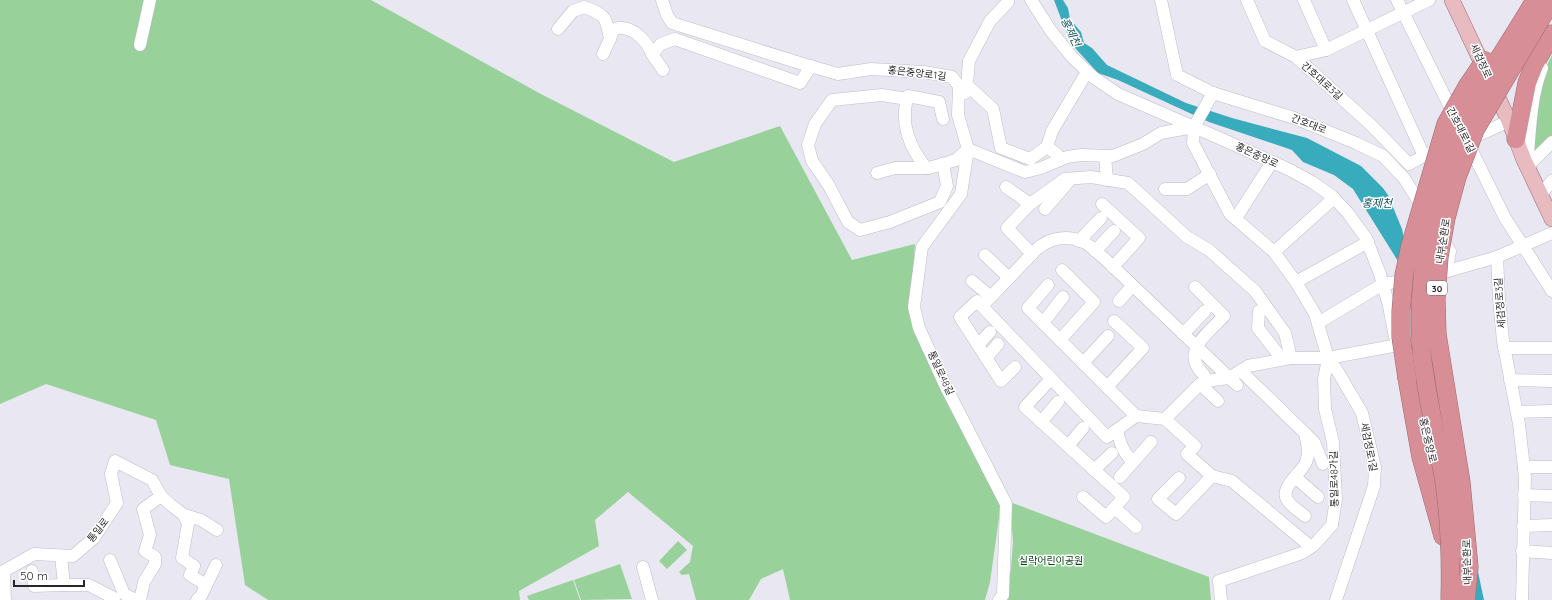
<svg xmlns="http://www.w3.org/2000/svg" width="1552" height="600" font-family="Quicksand,'Noto Sans KR',sans-serif">
  <style>
    .green { fill: #98d19a }
    .water { fill: #38abbd }
    .lines { fill: none; stroke-linecap: round; stroke-linejoin: round }
    .minor-casing { stroke: #bdbcc6; stroke-width: 13 }
    .major-casing { stroke: #9a6a71; stroke-width: 16 }
    .highway-casing { stroke: #9a6a71; stroke-width: 19 }
    .minor { stroke: #fff; stroke-width: 12 }
    .major { stroke: #e8bbc1; stroke-width: 15 }
    .highway { stroke: #d88e97; stroke-width: 18 }
    .highway-bridge-casing { stroke: #9a6a71; stroke-width: 19; stroke-linecap: butt }
    .highway-bridge { stroke: #d88e97; stroke-width: 18 }
    .labels { text-anchor: middle; dominant-baseline: central; stroke-width: 3; stroke-linejoin: round; paint-order: stroke }
    .shield { fill: #fff; stroke: #68676a; stroke-width: 1 }
    .shield-label { font-size: 9px; font-weight: bold; fill: #27262a }
    .street-label { font-size: 10px; fill: #27262a; stroke: #fff }
    .park-label { font-size: 10px; fill: #074111; stroke: #fff }
    .water-label { font-size: 11px; font-style: italic; fill: #0f505a; stroke: #fff }
  </style>
  <rect width="100%" height="100%" fill="#e9e8f2"/>
  <g class="green">
    <polygon points="0,0 371,0 539,93 674,162 780,126 852,260 915,244 910,318 949,404 1001,504 990,582 985,600 790,600 783,569 761,579 749,600 696,600 689,574 682,575 679,572 690,562 693,546 628,492 595,520 599,546 519,591 520,600 268,600 245,585 229,479 170,465 156,420 46,384 0,404"/>
    <polygon points="1552,55 1552,139 1530,163 1539,81"/>
    <polygon points="1010,502 1209,577 1211,600 1005,600 1011,569 1013,541"/>
    <polygon points="678,541 687,550 667,569 659,561"/>
    <polygon points="620,564 632,599 581,600 574,580"/>
    <polygon points="573,580 580,600 529,600 527,596"/>
  </g>
  <polygon class="water" points="1054,0 1063,0 1068,8 1070,19 1081,32 1084,43 1092,48 1107,65 1186,103 1232,118 1307,138 1361,166 1383,188 1388,195 1402,229 1412,275 1426,313 1471,539 1484,600 1475,600 1465,566 1427,366 1406,274 1353,189 1334,175 1303,162 1292,150 1209,122 1118,80 1098,73 1076,49 1065,29"/>
  <g class="lines">
    <g class="minor-casing">
      <g id="minor">
        <polyline points="662,0 667,15 672,23 803,64 838,74 871,69 924,72 952,77 959,86 958,115 968,149 1025,172 1041,168 1067,157 1081,155 1113,156 1143,144 1161,133 1194,127"/>
        <polyline points="1031,0 1051,31 1072,57 1093,77 1118,94 1226,141 1290,170 1312,182 1332,196 1347,212 1366,238 1380,274 1389,306 1395,337"/>
        <polyline points="1161,0 1177,75 1213,93 1294,118 1356,143 1383,156 1404,178 1424,210"/>
        <polyline points="1247,0 1265,41 1296,57 1371,125 1409,164 1424,156 1443,149"/>
        <polyline points="1304,0 1326,50"/>
        <polyline points="1353,0 1424,156"/>
        <polyline points="1397,0 1455,117"/>
        <path d="M558,29L573,11L584,7C606,15 606,17 610,39L613,30C615,29 619,27 622,28C636,29 647,42 652,54L661,44L675,39L800,83L811,66"/>
        <polyline points="140,45 150,0"/>
        <polyline points="603,54 610,39"/>
        <polyline points="652,54 663,70"/>
        <polyline points="1296,57 1326,50 1429,0"/>
        <polyline points="967,85 993,109 1001,148 1030,159 1047,147 1057,154 1060,160"/>
        <polyline points="965,93 967,85 969,61 990,21 1008,2 1008,0"/>
        <polyline points="1213,93 1194,127 1193,143 1230,214 1274,252 1296,282 1315,314 1328,358 1338,372 1362,413 1375,467 1374,486 1336,600"/>
        <polyline points="907,99 882,95 832,100 815,124 808,145 812,161 828,184 848,222 860,230 890,222 940,202 947,186 943,164"/>
        <polyline points="1470,139 1509,121"/>
        <polyline points="1468,143 1505,218 1552,291"/>
        <polyline points="1047,147 1052,131 1087,72"/>
        <polyline points="968,149 961,194 922,247 914,307 919,328 946,387 1006,504 1003,595 999,600"/>
        <polyline points="1105,156 1107,180"/>
        <path d="M1527,167C1530,134 1530,98 1542,68"/>
        <polyline points="1527,167 1552,142"/>
        <path d="M926,168C910,148 899,122 908,96L939,102L943,119"/>
        <polyline points="877,173 895,168 929,168 956,160 968,149"/>
        <polyline points="1006,187 1030,204 1065,179 1091,177 1128,183 1187,237 1209,250 1255,291 1285,333 1291,358"/>
        <polyline points="1165,189 1187,189 1210,174"/>
        <polyline points="1540,195 1552,181"/>
        <polyline points="1102,204 1139,238 1113,267"/>
        <polyline points="1045,209 1069,181"/>
        <polyline points="1236,218 1272,162"/>
        <polyline points="1441,237 1450,251 1447,271"/>
        <polyline points="1079,241 1101,218"/>
        <polyline points="1095,251 1114,231"/>
        <polyline points="1274,252 1334,198"/>
        <path d="M1032,254C1044,240 1064,233 1083,242C1091,245 1098,254 1105,259L1237,385"/>
        <polyline points="985,255 1009,278"/>
        <polyline points="1497,257 1499,299 1503,341 1519,424 1525,477 1522,600"/>
        <polyline points="1441,273 1497,257 1552,233"/>
        <polyline points="972,281 991,297"/>
        <polyline points="1296,282 1368,242"/>
        <polyline points="1048,285 1028,308 1136,416"/>
        <path d="M1195,287L1224,316C1207,334 1180,352 1204,375"/>
        <polyline points="1119,301 1132,286"/>
        <polyline points="982,306 1032,254 1007,228 1030,204"/>
        <polyline points="1259,311 1258,328 1282,359"/>
        <polyline points="1043,323 1063,297"/>
        <polyline points="1318,323 1383,284 1409,280"/>
        <polyline points="1183,334 1205,311"/>
        <polyline points="1060,340 1094,302 1062,270"/>
        <polyline points="978,345 990,332"/>
        <polyline points="1504,348 1552,348"/>
        <polyline points="986,358 998,344"/>
        <polyline points="1083,363 1108,336"/>
        <polyline points="1015,367 1001,381 960,317 977,301 1107,437 1136,416 1165,419 1200,384 1213,380 1229,378 1248,366 1291,358 1328,358 1409,343"/>
        <polyline points="1241,371 1314,442 1323,464"/>
        <polyline points="1051,379 1025,407 1124,497 1106,517 1083,497"/>
        <polyline points="1510,380 1552,381"/>
        <polyline points="1200,384 1218,401"/>
        <polyline points="1107,387 1143,348 1114,321"/>
        <polyline points="1517,412 1552,411"/>
        <polyline points="1165,419 1195,446 1187,454 1212,476 1176,514 1158,499 1179,478"/>
        <polyline points="1041,422 1058,402"/>
        <polyline points="1425,427 1430,453 1435,471"/>
        <path d="M1117,430C1120,443 1123,452 1132,461"/>
        <polyline points="1068,446 1083,428"/>
        <polyline points="1524,467 1552,467"/>
        <polyline points="1094,470 1112,453"/>
        <polyline points="1212,476 1232,481 1311,547"/>
        <polyline points="1120,477 1151,442"/>
        <polyline points="1295,477 1318,497"/>
        <polyline points="1524,495 1552,496"/>
        <polyline points="1115,508 1136,527"/>
        <polyline points="184,515 188,524 182,558 194,566 190,575 206,585"/>
        <path d="M1305,516C1299,511 1292,507 1288,501C1278,488 1302,473 1306,462C1310,453 1307,442 1305,434"/>
        <polyline points="1523,526 1552,525"/>
        <polyline points="1522,551 1552,553"/>
        <polyline points="110,560 124,594 136,600"/>
        <polyline points="643,567 652,600"/>
        <polyline points="32,571 34,586 64,585 61,556"/>
        <polyline points="64,585 89,585 114,598"/>
        <polyline points="5,600 4,571 34,554 73,556 94,538 117,503 111,474 115,461 152,480 161,496 171,505 184,515 201,520 217,530"/>
        <polyline points="140,600 144,582 155,564 155,557 145,551 150,535 143,509 161,496"/>
        <polyline points="197,600 201,596 216,565"/>
        <polyline points="1221,600 1219,581 1302,553 1314,545 1332,525 1336,499 1333,442 1325,409 1324,379 1328,358"/>
      </g>
    </g>
    <g class="major-casing">
      <polyline id="major" points="1452,0 1509,121 1524,160 1552,219"/>
    </g>
    <g class="highway-casing">
      <g id="highway">
        <polyline points="1516,139 1527,83 1534,65 1552,34"/>
        <polyline points="1407,378 1421,457 1443,536"/>
      </g>
    </g>
    <use href="#minor" class="minor"/>
    <use href="#major" class="major"/>
    <use href="#highway" class="highway"/>
    <g class="highway-bridge-casing">
      <g id="highway-bridge">
        <polyline points="1407,378 1401,337 1401,311 1404,275 1410,247 1446,124 1468,85 1485,60"/>
        <path d="M1450,600C1451,560 1450,520 1444,480C1437,439 1427,398 1422,356C1415,284 1432,184 1464,119C1485,77 1512,40 1535,0"/>
        <polyline points="1466,600 1469,567 1461,482 1437,334 1436,299 1439,257 1446,218 1457,177 1475,130 1552,0"/>
      </g>
    </g>
    <use href="#highway-bridge" class="highway-bridge"/>
  </g>
  <g class="labels">
    <rect class="shield" x="1427" y="281" width="20" height="14" rx="3"/>
    <g class="shield-label">
      <text x="1437" y="288">30</text>
    </g>
    <g class="street-label">
      <text transform="translate(1481 61) rotate(65)">세검정로</text>
      <text transform="translate(917 73) rotate(7)">홍은중앙로1길</text>
      <text transform="translate(1322 81) rotate(42)">간호대로3길</text>
      <text transform="translate(1309 124) rotate(21)">간호대로</text>
      <text transform="translate(1461 130) rotate(63)">간호대로1길</text>
      <text transform="translate(1257 155) rotate(25)">홍은중앙로</text>
      <text transform="translate(1443 241) rotate(-81)">내부순환로</text>
      <text transform="translate(1500 303) rotate(-94)">세검정로3길</text>
      <text transform="translate(941 373) rotate(65)">통일로48길</text>
      <text transform="translate(1428 440) rotate(77)">홍은중앙로</text>
      <text transform="translate(1369 447) rotate(79)">세검정로1길</text>
      <text transform="translate(1334 479) rotate(-91)">통일로48가길</text>
      <text transform="translate(98 530) rotate(-52)">통일로</text>
      <text transform="translate(1467 562) rotate(-91)">내부순환로</text>
    </g>
    <g class="park-label">
      <text x="1051" y="560">실락어린이공원</text>
    </g>
    <g class="water-label">
      <text transform="translate(1071 32) rotate(64)">홍제천</text>
      <text x="1377" y="203">홍제천</text>
    </g>
  </g>
  <path d="M14 580v6h70v-6" fill="none" stroke="#27262a" stroke-width="2"/>
  <text x="20" y="580" font-size="12" fill="#27262a" stroke="#ffffff" stroke-width="3" paint-order="stroke">50 m</text>
</svg>
